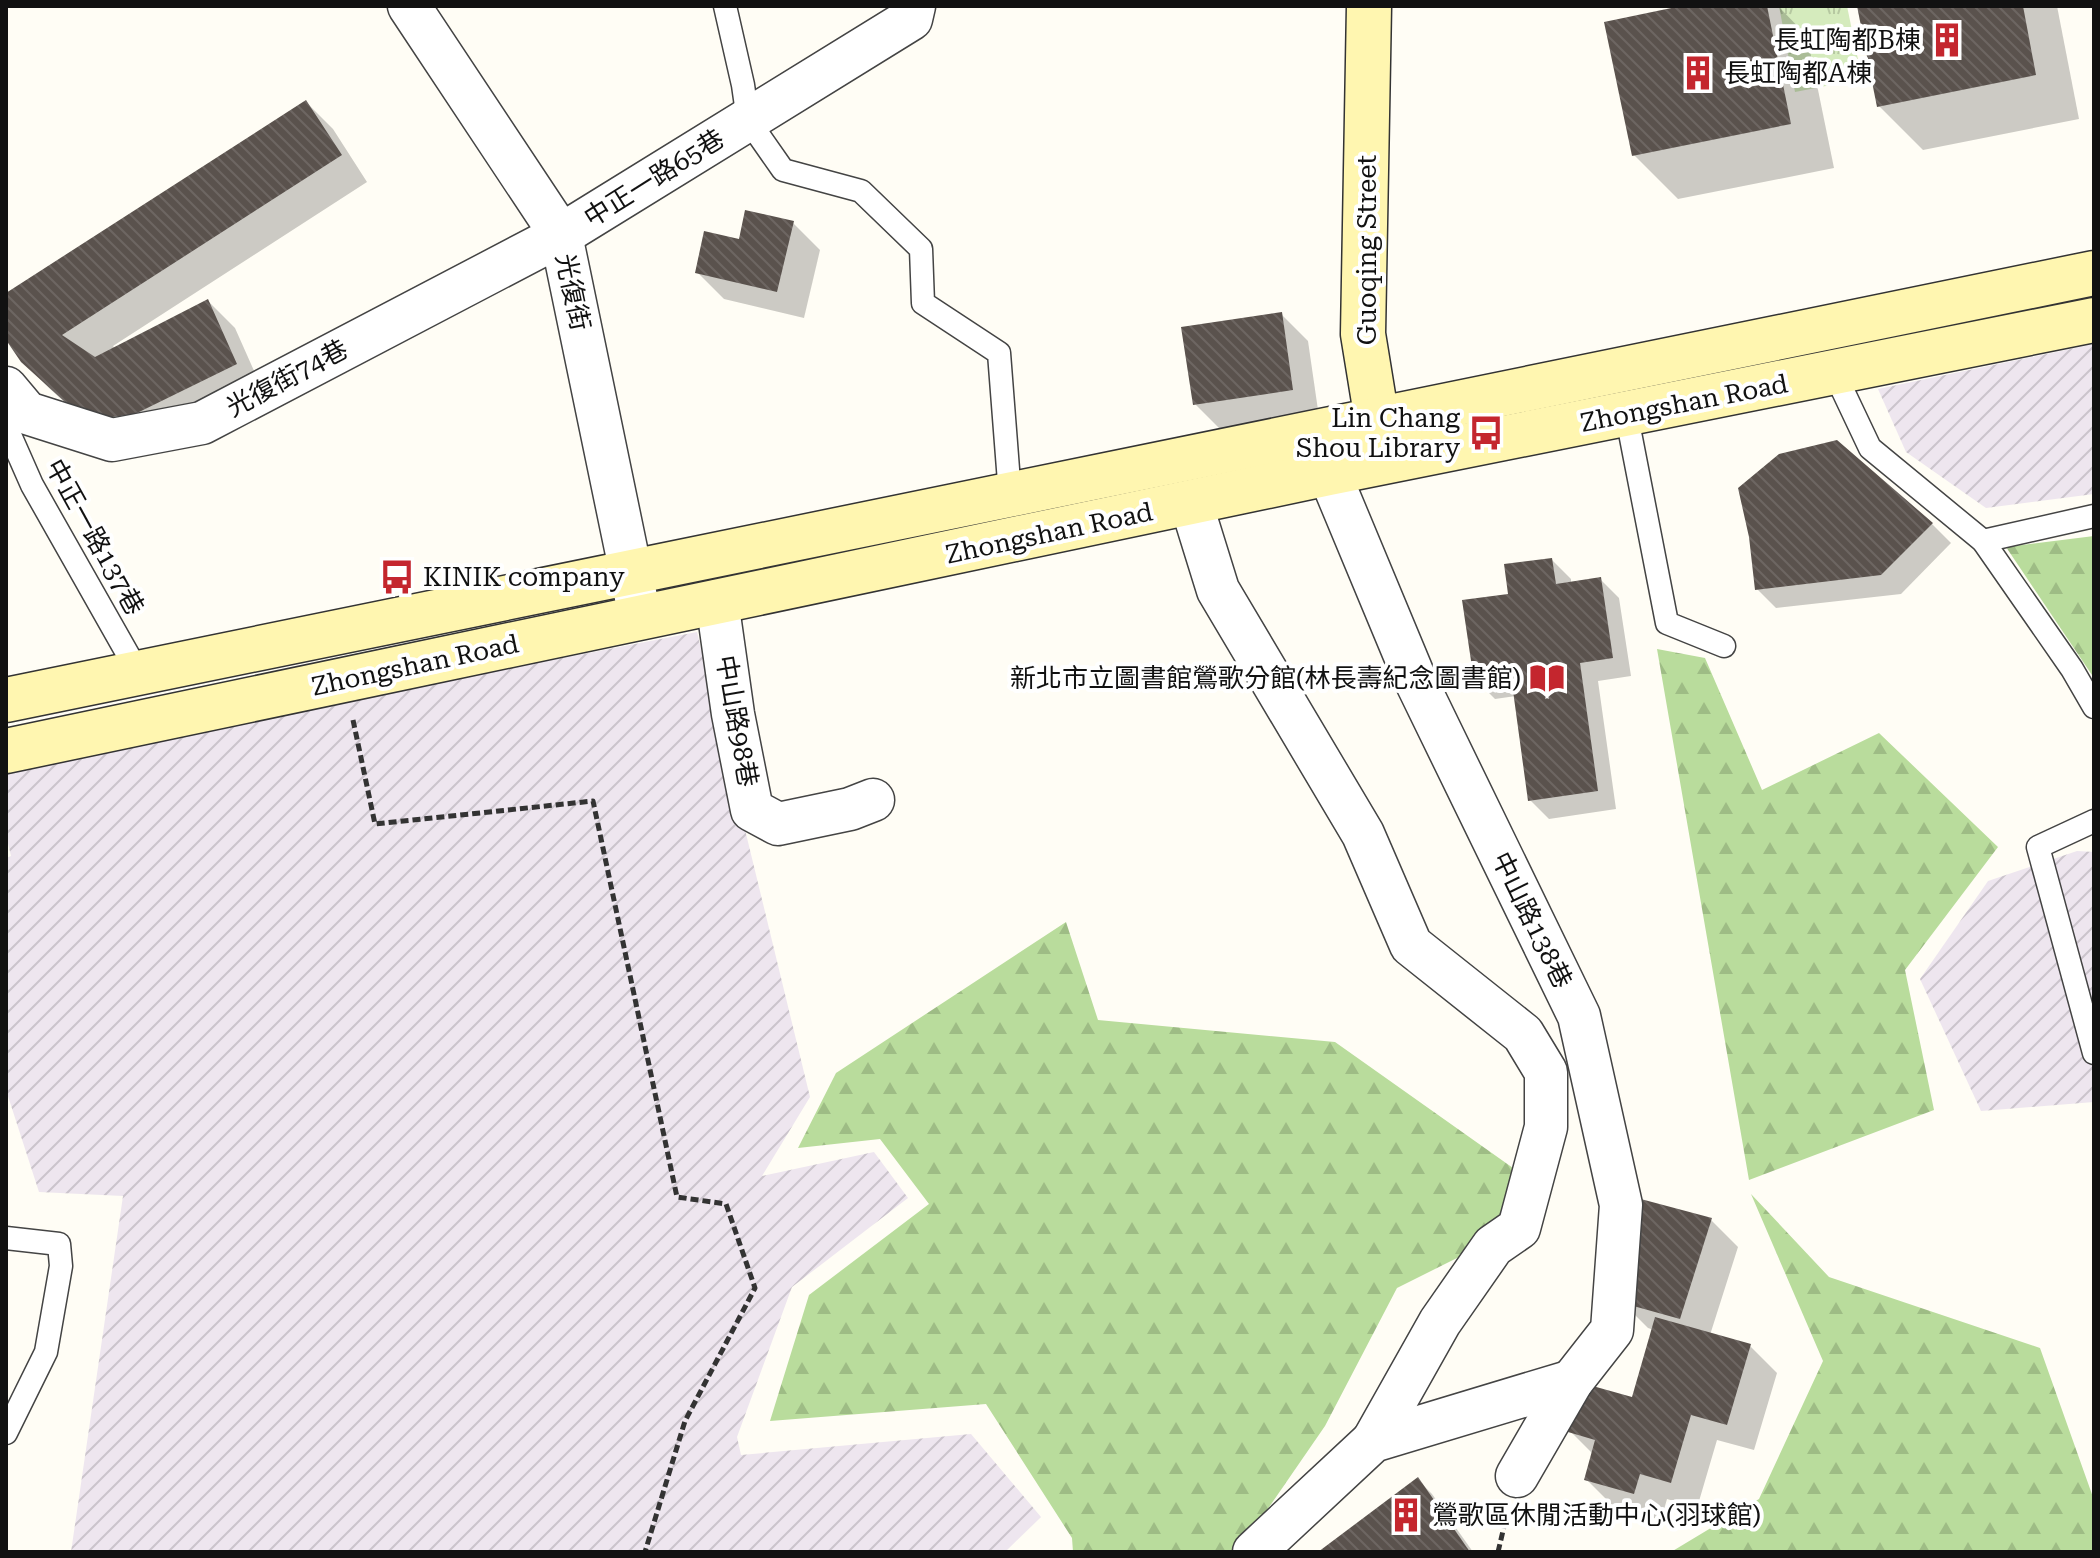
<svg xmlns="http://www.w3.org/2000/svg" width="2100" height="1558" font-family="'Roboto Serif','Noto Sans TC',serif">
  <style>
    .industrial { fill: url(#industrial-furrows) }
    .grass { fill: url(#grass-tufts) }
    .forest { fill: url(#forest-firs) }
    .shadow { fill: #0003 }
    .building { fill: url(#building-back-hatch) }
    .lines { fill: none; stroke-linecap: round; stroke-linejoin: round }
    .lane-casing { stroke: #444; stroke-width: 25 }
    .street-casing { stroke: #444; stroke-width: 45 }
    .secondary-casing { stroke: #333; stroke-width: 47 }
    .path { stroke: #333; stroke-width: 5; stroke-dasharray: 8 4; stroke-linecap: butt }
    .lane { stroke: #fff; stroke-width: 22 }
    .street { stroke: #fff; stroke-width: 42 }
    .secondary { stroke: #fff6b0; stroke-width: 44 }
    .labels { text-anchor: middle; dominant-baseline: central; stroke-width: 8; stroke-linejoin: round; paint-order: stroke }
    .poi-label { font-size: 26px; fill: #111; stroke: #fff; text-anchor: end }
    .street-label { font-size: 26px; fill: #111; stroke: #fff }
  </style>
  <defs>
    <pattern id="industrial-furrows" width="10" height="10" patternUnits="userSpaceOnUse" patternTransform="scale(2)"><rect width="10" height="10" fill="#eee6ef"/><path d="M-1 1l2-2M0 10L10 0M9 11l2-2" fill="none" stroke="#cbc4cc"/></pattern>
    <pattern id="grass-tufts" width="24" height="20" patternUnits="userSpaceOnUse" patternTransform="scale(2)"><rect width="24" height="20" fill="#d5ebbd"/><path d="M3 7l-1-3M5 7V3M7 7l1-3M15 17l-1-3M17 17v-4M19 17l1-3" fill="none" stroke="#b6c8a1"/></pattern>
    <pattern id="forest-firs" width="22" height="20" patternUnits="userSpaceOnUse" patternTransform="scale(2)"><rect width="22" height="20" fill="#b9dc9c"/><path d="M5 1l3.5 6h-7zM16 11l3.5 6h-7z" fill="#9ebc85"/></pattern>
    <pattern id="building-back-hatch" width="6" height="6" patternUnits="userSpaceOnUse" patternTransform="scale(2)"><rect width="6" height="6" fill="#5a524d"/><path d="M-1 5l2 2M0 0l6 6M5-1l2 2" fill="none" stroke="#6d6662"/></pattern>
  </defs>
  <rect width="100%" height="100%" fill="#fffdf5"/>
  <g class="industrial">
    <polygon points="2094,344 2094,494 1986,508 1906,452 1878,389"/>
    <polygon points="697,632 810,1097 762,1176 874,1152 908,1198 792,1287 737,1437 741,1455 971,1434 1041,1517 1005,1552 71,1552 123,1196 39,1192 6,1090 6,858 11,856 6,835 6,765"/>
    <polygon points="2077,851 2094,852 2094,1102 1981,1111 1920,979 1988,881"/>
  </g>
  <polygon class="grass" points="1779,6 1847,6 1862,79 1795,92"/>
  <g class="forest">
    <polygon points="2094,536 2094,678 2006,547"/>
    <polygon points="1657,649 1705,658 1762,790 1879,733 1998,847 1905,970 1934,1110 1749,1180"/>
    <polygon points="1066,922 1098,1020 1335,1042 1513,1168 1501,1236 1397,1288 1325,1426 1238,1552 1073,1552 1072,1538 986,1404 770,1421 809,1295 929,1204 880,1139 798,1148 836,1073"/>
    <polygon points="1751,1194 1829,1277 2040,1348 2094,1500 2094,1552 1671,1552 1759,1499 1823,1361"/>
  </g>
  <g class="shadow">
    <polygon points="1691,6 1778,6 1807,36 1834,168 1678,199 1634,155"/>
    <polygon points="1859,6 2057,6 2079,119 1923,150 1879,106"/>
    <polygon points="306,102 333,129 367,182 113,346 115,349 208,301 235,328 263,391 104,437 50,389 22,361 6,336 6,295"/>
    <polygon points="793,223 820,250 804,318 724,299 697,272 740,242"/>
    <polygon points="1281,314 1308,341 1319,417 1222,431 1195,404"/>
    <polygon points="1837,442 1932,524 1951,543 1901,594 1776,608 1757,589"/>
    <polygon points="1552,560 1571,579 1571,584 1600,579 1619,598 1631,676 1598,681 1616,809 1549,819 1530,800 1516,696 1495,699 1476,680 1511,596"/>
    <polygon points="1711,1220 1738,1247 1710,1335 1750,1346 1777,1373 1754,1450 1717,1440 1697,1508 1667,1499 1661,1520 1613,1506 1586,1479 1593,1454 1570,1431 1633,1400 1654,1330 1648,1328 1621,1301"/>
    <polygon points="1418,1480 1432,1494 1473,1552 1321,1552"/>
  </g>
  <g class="building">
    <polygon points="1681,6 1767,6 1791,124 1632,156 1604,22"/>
    <polygon points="1857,6 2023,6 2036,75 1877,107"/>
    <polygon points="306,100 342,155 62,335 95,357 208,299 237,364 135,414 97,419 75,411 21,362 6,340 6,293"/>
    <polygon points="745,210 794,221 777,292 695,273 704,231 739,239"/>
    <polygon points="1282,312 1293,390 1193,405 1181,327"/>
    <polygon points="1837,440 1933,523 1881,575 1755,590 1749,537 1738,488 1779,454"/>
    <polygon points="1552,558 1556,584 1601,577 1613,658 1580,663 1598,791 1528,801 1511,676 1474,681 1462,600 1508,594 1504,564"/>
    <polygon points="1622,1194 1712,1218 1680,1319 1619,1302"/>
    <polygon points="1655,1317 1751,1344 1727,1425 1691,1415 1671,1483 1640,1474 1634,1494 1584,1480 1595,1440 1568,1432 1582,1383 1632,1397"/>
    <polygon points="1418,1477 1470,1552 1318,1552"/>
  </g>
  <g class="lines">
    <g class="lane-casing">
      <g id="lane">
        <polyline points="725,6 743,85 748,120 783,170 861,191 921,249 923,303 999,353 1010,495"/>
        <polyline points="1833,364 1834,372 1870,448 1983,541 2072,669 2094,707"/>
        <polyline points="1625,407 1667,623 1724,646"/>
        <polyline points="6,426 32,485 139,674"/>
        <polyline points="1983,541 2094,516"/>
        <polyline points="2094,821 2038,847 2094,1053"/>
        <polyline points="6,1238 59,1244 61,1266 46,1352 6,1433"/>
      </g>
    </g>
    <g class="street-casing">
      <g id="street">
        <polyline points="409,6 561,235 638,607"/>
        <polyline points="6,388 27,413 112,440 202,423 561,235 911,19 914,6"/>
        <polyline points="1329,473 1414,677 1579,1016 1621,1205 1612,1330 1572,1381 1517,1476"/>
        <polyline points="1191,503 1218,590 1363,834 1411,945 1523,1034 1546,1072 1546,1127 1519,1228 1493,1246 1440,1322 1373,1441"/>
        <polyline points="717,601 733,714 752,810 778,824 850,809 873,800"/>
        <polyline points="1254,1552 1373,1441 1572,1381"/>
      </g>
    </g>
    <g class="secondary-casing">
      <g id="secondary">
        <polyline points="1369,6 1363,334 1377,420"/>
        <polyline points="6,700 2094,273"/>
        <polyline points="6,751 1329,473 2094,320"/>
      </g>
    </g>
    <g class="path">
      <polyline points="353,720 375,824 593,801 677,1197 726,1204 755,1288 685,1421 645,1552"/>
      <polyline points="1498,1552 1507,1514"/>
    </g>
    <use href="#lane" class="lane"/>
    <use href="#street" class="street"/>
    <use href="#secondary" class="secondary"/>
  </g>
  <defs>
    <g id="building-bare" transform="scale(2.76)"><path d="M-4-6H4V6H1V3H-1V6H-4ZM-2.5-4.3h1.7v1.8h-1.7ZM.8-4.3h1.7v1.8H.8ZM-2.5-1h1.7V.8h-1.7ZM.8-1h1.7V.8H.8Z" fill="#c4262e" stroke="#fff" stroke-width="2.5" paint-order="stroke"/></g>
    <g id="bus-bare" transform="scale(2.76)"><path d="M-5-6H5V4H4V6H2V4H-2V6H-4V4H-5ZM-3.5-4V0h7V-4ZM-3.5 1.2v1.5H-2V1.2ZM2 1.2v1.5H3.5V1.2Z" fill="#c4262e" stroke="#fff" stroke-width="2.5" paint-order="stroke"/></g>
    <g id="library-bare" transform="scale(2.76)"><path d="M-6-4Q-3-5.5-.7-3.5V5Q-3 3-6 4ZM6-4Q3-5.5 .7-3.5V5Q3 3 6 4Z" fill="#c4262e" stroke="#fff" stroke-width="2.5" paint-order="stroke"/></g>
  </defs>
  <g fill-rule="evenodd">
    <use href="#building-bare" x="1947" y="40"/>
    <use href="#building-bare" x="1698" y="73"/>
    <use href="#bus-bare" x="1486" y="433"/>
    <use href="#bus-bare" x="397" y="577"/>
    <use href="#library-bare" x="1547" y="678"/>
    <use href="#building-bare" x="1406" y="1515"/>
  </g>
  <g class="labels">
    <g class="poi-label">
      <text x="1921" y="40">長虹陶都B棟</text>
      <text x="1724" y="73" text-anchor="start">長虹陶都A棟</text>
      <text x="1460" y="418">Lin Chang<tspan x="1460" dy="30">Shou Library</tspan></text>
      <text x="423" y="577" text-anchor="start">KINIK company</text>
      <text x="1521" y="678">新北市立圖書館鶯歌分館(林長壽紀念圖書館)</text>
      <text x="1432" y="1515" text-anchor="start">鶯歌區休閒活動中心(羽球館)</text>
    </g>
    <g class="street-label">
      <text transform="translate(654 178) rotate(-32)">中正一路65巷</text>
      <text transform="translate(1367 250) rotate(-90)">Guoqing Street</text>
      <text transform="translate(573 292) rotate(78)">光復街</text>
      <text transform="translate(287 378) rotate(-28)">光復街74巷</text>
      <text transform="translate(1684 403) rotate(-11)">Zhongshan Road</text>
      <text transform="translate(1049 533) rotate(-12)">Zhongshan Road</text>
      <text transform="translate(95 537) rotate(61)">中正一路137巷</text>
      <text transform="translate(415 665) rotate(-12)">Zhongshan Road</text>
      <text transform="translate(737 721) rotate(80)">中山路98巷</text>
      <text transform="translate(1532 920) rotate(64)">中山路138巷</text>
    </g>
  </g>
  <rect width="2100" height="1558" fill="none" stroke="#111111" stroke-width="16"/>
</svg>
